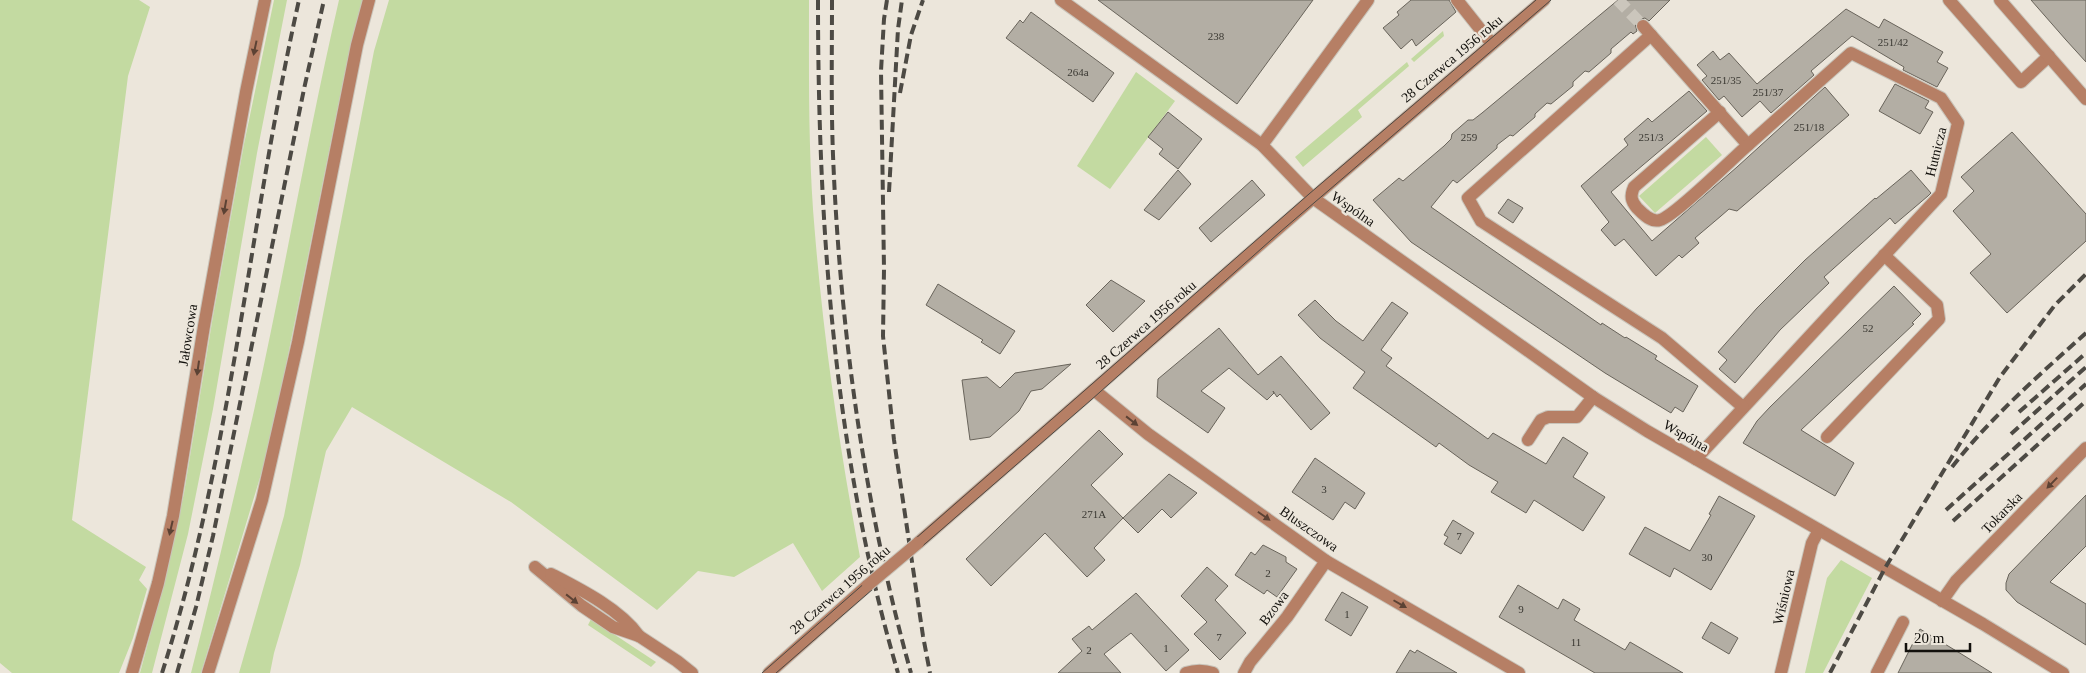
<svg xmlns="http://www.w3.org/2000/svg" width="2086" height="673" font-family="'Times New Roman',serif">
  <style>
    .green { fill: #c3daa1 }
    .building { fill: #b3aea4; stroke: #69645b }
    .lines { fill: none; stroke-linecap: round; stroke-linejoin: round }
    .minor-tunnel { stroke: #cbc6bc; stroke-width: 12; stroke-dasharray: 12 6; stroke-linecap: butt }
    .minor-casing { stroke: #c9c4ba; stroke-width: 14 }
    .minor { stroke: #b67f65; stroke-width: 12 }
    .tram { stroke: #4d4a44; stroke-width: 1 }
    .rail { stroke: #4d4a44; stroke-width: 4; stroke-dasharray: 10 5; stroke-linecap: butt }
    .minor-bridge-casing { stroke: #c9c4ba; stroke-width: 14; stroke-linecap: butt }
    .minor-bridge { stroke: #b67f65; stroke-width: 12 }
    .oneway { fill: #5c4234 }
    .labels { text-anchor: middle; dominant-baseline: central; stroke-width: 4.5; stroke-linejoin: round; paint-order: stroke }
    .number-label { font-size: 11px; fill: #3a3832 }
    .street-label { font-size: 14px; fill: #12100c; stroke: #ece6db }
  </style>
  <rect width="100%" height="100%" fill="#ece6db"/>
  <g class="green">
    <polygon points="0,0 139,0 150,7 128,76 72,520 146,567 139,580 147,589 133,638 119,673 12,673 0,663"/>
    <polygon points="274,0 287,0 257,153 213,409 188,534 152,673 140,673 163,586 184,493 213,316 244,144"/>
    <path d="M339,0H364L344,77L276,415L265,461L201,673H191C213,587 233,501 253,415C284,277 307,138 339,0Z"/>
    <path d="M389,0H809C809,78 808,157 815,234C824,343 840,450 860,557L822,591L793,543L734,577L698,571L657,610L511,502L352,407L326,451L300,565L274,653L270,673H239L284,516L374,51Z"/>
    <polygon points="1443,31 1444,36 1414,62 1411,59"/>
    <polygon points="1407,62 1409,66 1358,110 1362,117 1303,167 1295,157"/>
    <polygon points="1136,72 1175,101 1110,189 1077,166"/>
    <polygon points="1706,137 1722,155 1655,213 1639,196"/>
    <polygon points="1841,560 1872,578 1823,673 1805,673 1827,578"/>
    <polygon points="591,619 656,662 651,667 588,625"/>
  </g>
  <g class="building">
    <polygon points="1098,0 1313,0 1237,104"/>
    <polygon points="1411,0 1449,0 1456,12 1416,46 1412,39 1401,49 1383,28 1399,15 1397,12"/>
    <polygon points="1618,0 1670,0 1649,21 1645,18 1638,20 1635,24 1637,31 1633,34 1631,32 1611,49 1611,53 1589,72 1585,71 1573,82 1573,86 1551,104 1547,103 1535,114 1535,117 1513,136 1510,135 1497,145 1497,148 1457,183 1453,180 1431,207 1601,325 1602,323 1625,338 1626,337 1657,356 1655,359 1698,386 1683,412 1675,407 1671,413 1605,373 1411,242 1373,200 1399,178 1403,181 1444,146 1451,139 1452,134 1468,120 1473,120 1482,113"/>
    <polygon points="2031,0 2086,0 2086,62 2066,40"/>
    <polygon points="1846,9 1879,28 1884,19 1943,52 1937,62 1948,68 1937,87 1903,70 1904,67 1852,36 1811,71 1814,75 1771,113 1760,101 1742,117 1724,96 1719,100 1702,80 1707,76 1697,65 1713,51 1720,60 1729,53 1757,84"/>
    <polygon points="1031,12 1114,73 1093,102 1006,38 1020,20 1023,23"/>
    <polygon points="1895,84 1929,101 1925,108 1933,112 1920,134 1879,111"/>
    <polygon points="1825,87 1849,115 1737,211 1729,209 1721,216 1695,238 1699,243 1682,258 1679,255 1656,276 1624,239 1615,246 1601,230 1609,222 1581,186 1628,145 1624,139 1648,118 1652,122 1689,91 1707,111 1611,192 1652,241 1737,167"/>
    <polygon points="1168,112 1202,139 1178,169 1159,154 1163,149 1148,137"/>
    <polygon points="2012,132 2086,214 2086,241 2007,313 1970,273 1991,254 1953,211 1974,191 1961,177"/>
    <polygon points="1178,170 1191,184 1159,220 1144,210"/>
    <polygon points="1911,170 1931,193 1928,196 1895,224 1890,218 1824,277 1829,283 1780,330 1735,383 1719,369 1727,360 1718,352 1757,308 1805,260 1875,198 1876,199"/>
    <polygon points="1252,180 1265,195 1211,242 1199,228"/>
    <polygon points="1508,199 1523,208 1513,223 1498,213"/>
    <polygon points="1111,280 1145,301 1113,332 1086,305"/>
    <polygon points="938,284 1015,331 1000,354 981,342 983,340 926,305"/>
    <polygon points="1894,286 1921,314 1912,323 1914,324 1801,430 1854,463 1835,496 1743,443 1757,421 1770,407"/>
    <polygon points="1315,300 1336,321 1363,341 1392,302 1408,313 1381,350 1392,358 1386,366 1488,439 1493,433 1546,464 1563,437 1588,453 1573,477 1605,497 1583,531 1534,500 1526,513 1491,492 1498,482 1469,465 1439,443 1436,447 1353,388 1365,372 1320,338 1298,315"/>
    <polygon points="1219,328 1258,375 1281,356 1330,413 1311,430 1280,394 1277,397 1273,391 1274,393 1267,400 1229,368 1201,391 1225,408 1208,433 1157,397 1158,379"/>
    <polygon points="1071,364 1042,389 1031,391 1019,411 990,437 970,440 962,380 987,377 1000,388 1015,373"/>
    <polygon points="1099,430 1123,454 1091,485 1123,518 1094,548 1105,560 1087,577 1045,533 991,586 966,559"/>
    <polygon points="1315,458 1365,493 1355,509 1345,502 1333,520 1292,492"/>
    <polygon points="1169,474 1197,493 1171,518 1162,509 1138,533 1123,518"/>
    <polygon points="2086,495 2086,546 2050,582 2086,604 2086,645 2017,602 2006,590 2006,583 2009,574"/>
    <polygon points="1719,496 1755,516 1711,590 1674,568 1670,577 1629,554 1645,527 1690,551 1711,515 1709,514"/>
    <polygon points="1453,520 1474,533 1461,554 1444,544 1448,537 1444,535"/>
    <polygon points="1263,545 1286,557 1286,562 1297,569 1277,597 1267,590 1264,594 1235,575 1251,552 1255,555"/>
    <polygon points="1207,567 1228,586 1215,600 1246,633 1220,660 1194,634 1207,622 1181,596"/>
    <polygon points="1518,585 1558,609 1563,599 1580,609 1574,620 1625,650 1630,642 1683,673 1595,673 1499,617"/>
    <polygon points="1342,592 1368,607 1351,636 1325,620"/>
    <polygon points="1136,593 1189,650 1166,671 1131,633 1104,654 1121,673 1058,673 1082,651 1072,639 1089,626 1092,630"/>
    <polygon points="1711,622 1738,638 1729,654 1702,638"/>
    <polygon points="1920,629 1963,655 1992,673 1898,673"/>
    <polygon points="1410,650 1415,653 1417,650 1457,673 1396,673"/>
  </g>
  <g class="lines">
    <polyline class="minor-tunnel" points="1618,0 1643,26"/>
    <g class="minor-casing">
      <g id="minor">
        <polyline points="1061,0 1262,145 1313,198 1593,397 1647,431 1983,624 2063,673"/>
        <polyline points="1457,0 1492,44"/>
        <polyline points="1949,0 2021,82 2049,56"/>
        <polyline points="2000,0 2086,99"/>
        <polyline points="1643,26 1748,145 1851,53 1941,98 1958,123 1941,194 1696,459"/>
        <polyline points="1651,35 1468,198 1481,221 1662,338 1743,407"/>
        <path d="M1720,112L1634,187C1630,196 1631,201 1637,208C1643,214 1651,223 1660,220C1675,216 1733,158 1748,145"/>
        <polyline points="1262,145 1368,0"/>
        <polyline points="1094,390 1148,434 1326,561 1519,673"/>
        <polyline points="1827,437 1939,319 1937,305 1884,255"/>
        <polyline points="1528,440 1541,420 1548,417 1577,417 1593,397"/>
        <polyline points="918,543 1335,179 1544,0"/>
        <polyline points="535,567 582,606 613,627 639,636 677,661 692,673"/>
        <path d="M551,574C580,589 620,609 639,636"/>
        <polyline points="1942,601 1956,581 2086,448"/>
        <polyline points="132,673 158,583 173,516 204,326 246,92 265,0"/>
        <polyline points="208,673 262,500 298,342 357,45 369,0"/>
        <polyline points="769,673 868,585"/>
        <path d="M1186,673C1195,670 1204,670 1213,673"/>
        <polyline points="1244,673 1250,662 1287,617 1326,561"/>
        <polyline points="1781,673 1812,543 1819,530"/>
        <polyline points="1877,673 1903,622"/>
      </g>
    </g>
    <use href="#minor" class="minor"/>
    <g class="tram">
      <polyline points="762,673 1309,194 1536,0"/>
      <polyline points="776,673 1091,400 1280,232 1551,0"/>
    </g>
    <g class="rail">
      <path d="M818,0C818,225 834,456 898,673"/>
      <path d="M832,0C832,52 831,103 833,155C840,329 864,505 911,673"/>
      <polyline points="887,0 884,19 881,71 884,269 883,336 894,440 923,636 930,673"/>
      <polyline points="900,93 911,35 923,0"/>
      <polyline points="889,192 898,29 902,0"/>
      <polyline points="2019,412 2086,353"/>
      <polyline points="2011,434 2086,367"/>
      <path d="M1952,467C1991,417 2039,375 2086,333"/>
      <polyline points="1946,510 2086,384"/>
      <polyline points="1953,521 2086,401"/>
      <path d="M162,673C232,454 249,223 299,0"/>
      <polyline points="177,673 196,607 213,536 304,89 324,0"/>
      <polyline points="1830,673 1885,568 2000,377 2055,305 2086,274"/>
    </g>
    <g class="minor-bridge-casing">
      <polyline id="minor-bridge" points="868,585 918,543"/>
    </g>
    <use href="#minor-bridge" class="minor-bridge"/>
  </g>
  <defs><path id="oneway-solid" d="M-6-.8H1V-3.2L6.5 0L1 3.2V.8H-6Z" transform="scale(1.25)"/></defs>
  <g class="oneway">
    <use href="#oneway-solid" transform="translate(255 48) rotate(102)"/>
    <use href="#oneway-solid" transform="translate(225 207) rotate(100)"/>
    <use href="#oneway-solid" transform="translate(198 368) rotate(98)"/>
    <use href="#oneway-solid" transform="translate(1132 421) rotate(38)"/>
    <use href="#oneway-solid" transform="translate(2052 483) rotate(134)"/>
    <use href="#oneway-solid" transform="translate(1264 516) rotate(35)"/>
    <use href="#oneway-solid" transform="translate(171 528) rotate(103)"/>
    <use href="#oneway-solid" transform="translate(572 599) rotate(38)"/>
    <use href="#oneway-solid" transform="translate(1400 604) rotate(30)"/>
  </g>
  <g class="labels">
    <g class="number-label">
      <text x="1216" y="36">238</text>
      <text x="1893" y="42">251/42</text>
      <text x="1078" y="72">264a</text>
      <text x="1726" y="80">251/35</text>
      <text x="1768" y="92">251/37</text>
      <text x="1809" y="127">251/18</text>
      <text x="1469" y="137">259</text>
      <text x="1651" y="137">251/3</text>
      <text x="1868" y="328">52</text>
      <text x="1324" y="489">3</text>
      <text x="1094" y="514">271A</text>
      <text x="1459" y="536">7</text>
      <text x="1707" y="557">30</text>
      <text x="1268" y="573">2</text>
      <text x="1521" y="609">9</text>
      <text x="1347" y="614">1</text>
      <text x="1219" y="637">7</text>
      <text x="1576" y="642">11</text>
      <text x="1166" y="648">1</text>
      <text x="1089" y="650">2</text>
    </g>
    <g class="street-label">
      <text transform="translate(1452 59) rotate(-40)">28 Czerwca 1956 roku</text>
      <text transform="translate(1936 152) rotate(-76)">Hutnicza</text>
      <text transform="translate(1353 209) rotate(35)">Wspólna</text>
      <text transform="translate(1146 325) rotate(-41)">28 Czerwca 1956 roku</text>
      <text transform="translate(188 335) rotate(-81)">Jałowcowa</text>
      <text transform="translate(1686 436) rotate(30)">Wspólna</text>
      <text transform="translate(2002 513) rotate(-46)">Tokarska</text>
      <text transform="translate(1309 529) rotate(35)">Bluszczowa</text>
      <text transform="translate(840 590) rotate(-41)">28 Czerwca 1956 roku</text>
      <text transform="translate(1784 597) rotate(-77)">Wiśniowa</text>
      <text transform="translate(1274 608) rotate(-53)">Bzowa</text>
    </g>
  </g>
  <path d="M1906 643v8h64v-8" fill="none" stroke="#12100c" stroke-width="2.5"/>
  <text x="1914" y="643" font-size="15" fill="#12100c" stroke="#ece6db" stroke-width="4" paint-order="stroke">20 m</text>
</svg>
